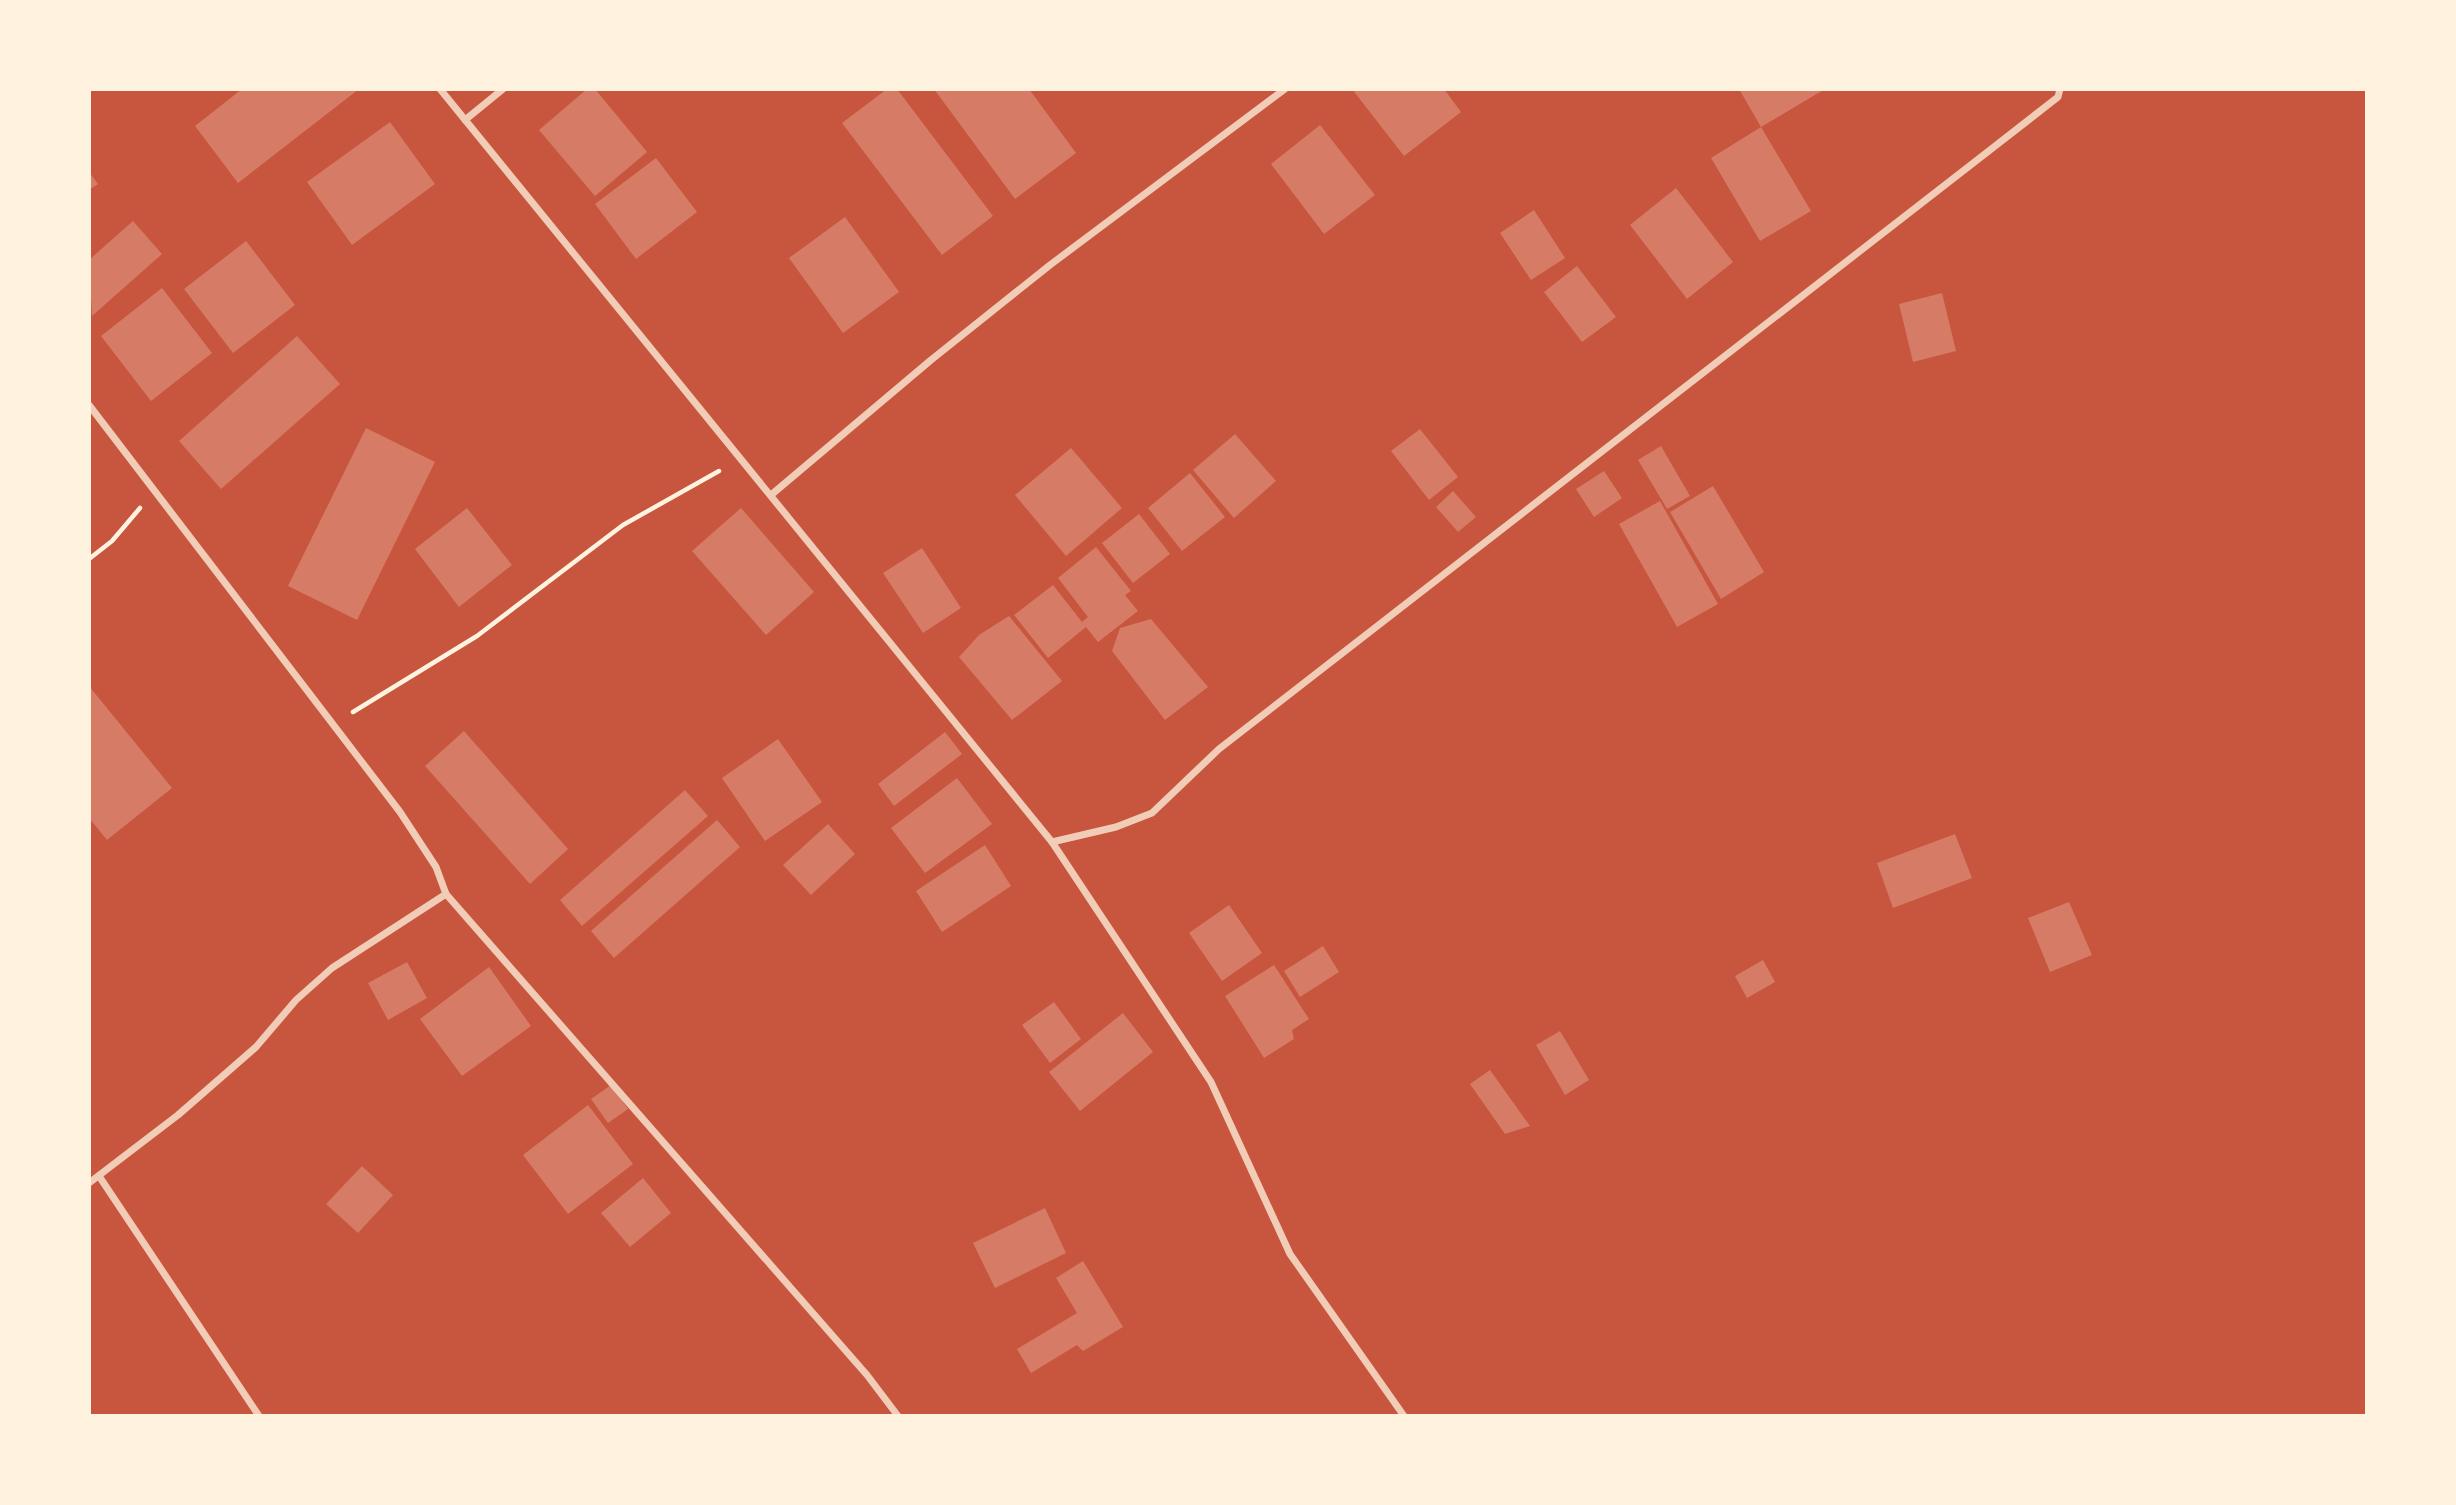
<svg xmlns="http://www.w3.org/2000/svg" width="2456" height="1505" font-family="'Sofia Sans Condensed',sans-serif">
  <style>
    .building { fill: #d67c66 }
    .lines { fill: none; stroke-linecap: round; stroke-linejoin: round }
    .path { stroke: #fff3e0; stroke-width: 4.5 }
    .minor { stroke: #f1ccb7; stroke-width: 7 }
  </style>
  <rect width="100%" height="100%" fill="#c8553d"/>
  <g class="building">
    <polygon points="242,89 359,89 238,183 195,126"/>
    <polygon points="587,89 595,89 647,152 595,196 539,130"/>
    <polygon points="887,89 897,89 993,216 942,255 842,123"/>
    <polygon points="934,89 1029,89 1076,153 1015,199"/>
    <polygon points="1352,89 1444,89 1461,112 1404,156"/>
    <polygon points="1739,89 1825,89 1761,127"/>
    <polygon points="390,122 435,184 352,245 307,182"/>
    <polygon points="1320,125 1375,195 1324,234 1271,164"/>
    <polygon points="1761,127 1811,211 1760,241 1711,158"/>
    <polygon points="656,158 697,212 636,259 595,204"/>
    <polygon points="89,172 98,184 89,190"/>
    <polygon points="1676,188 1733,262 1687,299 1630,225"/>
    <polygon points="1534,210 1565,258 1531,280 1500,233"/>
    <polygon points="845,217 899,292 843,333 789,258"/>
    <polygon points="133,221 162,254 92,316 89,260"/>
    <polygon points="246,241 295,305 233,353 184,289"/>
    <polygon points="1577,266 1616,317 1582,342 1544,292"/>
    <polygon points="162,288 212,353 151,401 101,336"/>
    <polygon points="1942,293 1956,351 1913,362 1899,304"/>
    <polygon points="297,336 340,384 221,489 179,441"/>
    <polygon points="366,428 435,462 357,620 288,586"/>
    <polygon points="1420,429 1458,477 1429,500 1391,451"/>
    <polygon points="1235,434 1276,481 1234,518 1193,470"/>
    <polygon points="1661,446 1690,496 1667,509 1638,460"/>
    <polygon points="1071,448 1122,508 1066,556 1015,495"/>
    <polygon points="1604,471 1622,498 1594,517 1576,489"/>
    <polygon points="1190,473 1225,517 1182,551 1148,508"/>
    <polygon points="1713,486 1764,572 1721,599 1670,512"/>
    <polygon points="1453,491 1476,517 1458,532 1436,507"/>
    <polygon points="1660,501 1718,604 1677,627 1619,524"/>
    <polygon points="467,508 512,565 459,607 415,549"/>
    <polygon points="741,508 814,592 766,635 692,551"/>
    <polygon points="1139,514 1170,554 1133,583 1102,543"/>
    <polygon points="1096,547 1131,591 1125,595 1138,611 1098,642 1086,627 1048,658 1014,615 1053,585 1082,622 1088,617 1058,578"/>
    <polygon points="922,548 961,608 923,633 883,573"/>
    <polygon points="1009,616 1062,681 1012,720 959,657 979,635"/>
    <polygon points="1151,619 1208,687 1165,720 1112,651 1120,628"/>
    <polygon points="89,686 172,788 107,840 89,818"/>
    <polygon points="464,731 568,849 530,884 425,766"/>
    <polygon points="945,732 962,754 894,806 878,784"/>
    <polygon points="778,739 822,802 765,841 722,778"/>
    <polygon points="957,778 992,824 925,873 891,828"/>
    <polygon points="685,790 708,816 582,926 560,900"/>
    <polygon points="717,820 740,847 614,958 591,931"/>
    <polygon points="828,824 855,854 811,895 783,865"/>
    <polygon points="1955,834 1972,878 1893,908 1877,863"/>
    <polygon points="985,845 1011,886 942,932 916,891"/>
    <polygon points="2069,902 2092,955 2050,972 2028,918"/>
    <polygon points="1229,905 1262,953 1222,981 1189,933"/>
    <polygon points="1323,946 1339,972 1300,997 1284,971"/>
    <polygon points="1763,960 1775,982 1747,998 1735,976"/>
    <polygon points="407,962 427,998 388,1020 368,983"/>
    <polygon points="1274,965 1309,1019 1292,1030 1294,1039 1264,1058 1225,996"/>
    <polygon points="489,967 531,1026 462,1076 420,1019"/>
    <polygon points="1054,1002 1081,1039 1050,1063 1022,1025"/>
    <polygon points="1123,1013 1153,1052 1080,1111 1049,1072"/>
    <polygon points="1560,1031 1589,1080 1565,1095 1536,1045"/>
    <polygon points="1490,1070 1530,1126 1505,1134 1470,1084"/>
    <polygon points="611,1085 628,1109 608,1123 591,1099"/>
    <polygon points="588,1105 633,1164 568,1214 523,1155"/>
    <polygon points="362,1166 393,1195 358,1233 326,1204"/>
    <polygon points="643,1178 671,1213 630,1247 601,1213"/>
    <polygon points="1045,1208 1066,1253 995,1288 973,1243"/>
    <polygon points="1083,1261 1123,1327 1083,1351 1077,1345 1031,1373 1017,1349 1077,1313 1056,1278"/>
  </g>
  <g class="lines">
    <g class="path">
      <polyline points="89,559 112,541 140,508"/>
      <polyline points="353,712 477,636 623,525 719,471"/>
    </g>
    <g class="minor">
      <polyline points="440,89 1052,842 1116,827 1152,813 1219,749 1990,150 2058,97 2060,89"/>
      <polyline points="465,120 503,89"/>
      <polyline points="89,405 400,812 436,867 446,894 332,968 296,1000 256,1047 178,1115 89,1183"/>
      <polyline points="771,495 931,360 1050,265 1285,89"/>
      <polyline points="1052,842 1211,1082 1290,1254 1404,1416"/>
      <polyline points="446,894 867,1375 898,1416"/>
      <polyline points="99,1176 259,1416"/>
    </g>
  </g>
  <rect width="2456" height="1505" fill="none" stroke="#fff3e0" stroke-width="182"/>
</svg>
